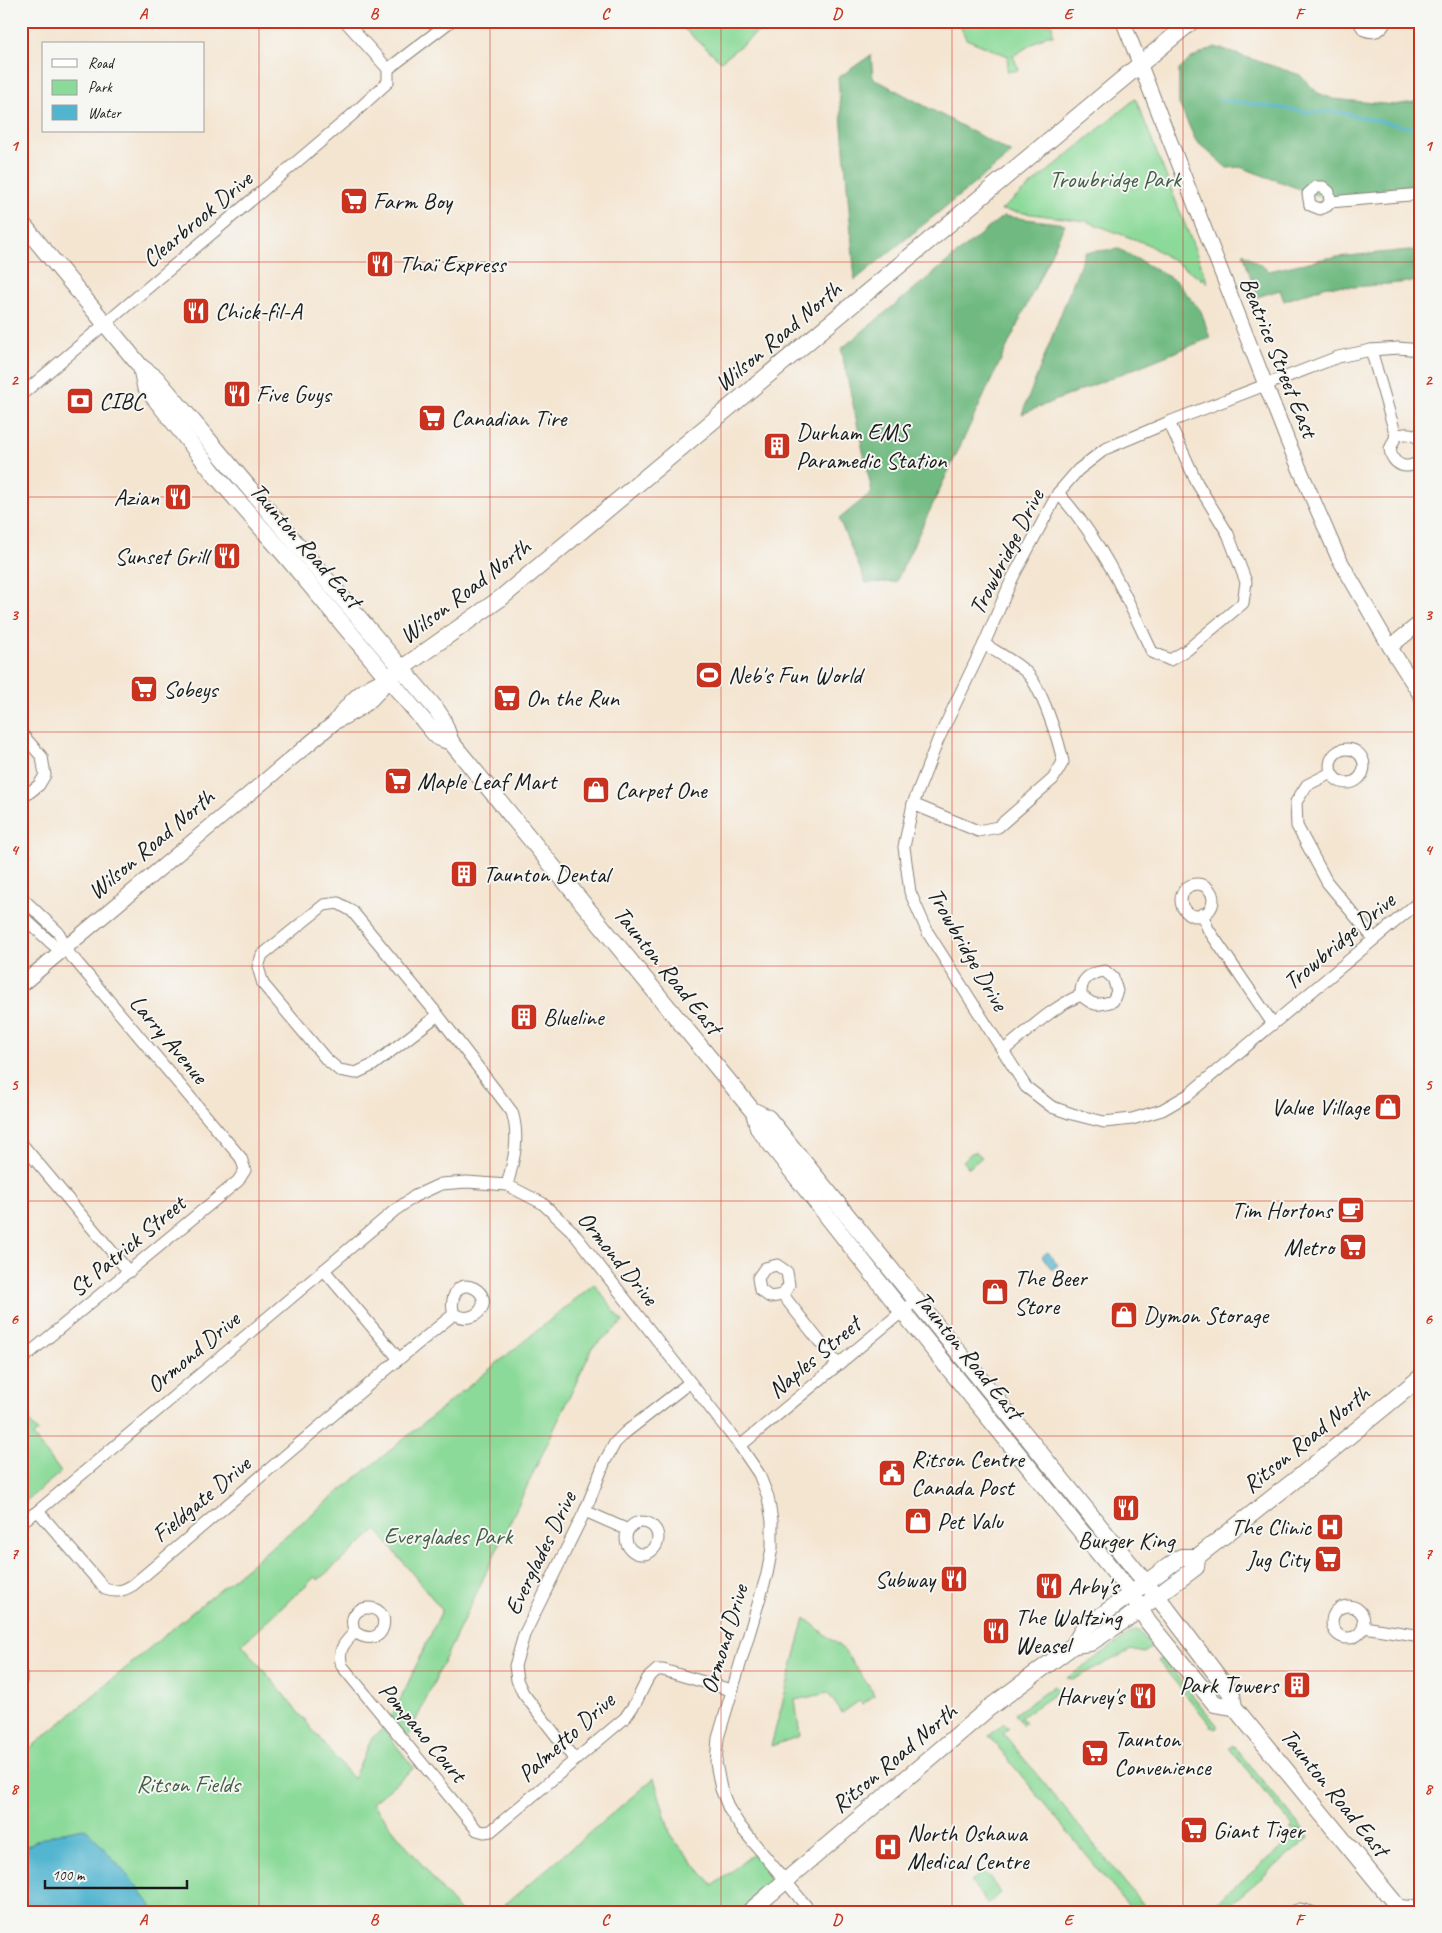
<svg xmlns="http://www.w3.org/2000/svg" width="1442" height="1933" font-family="Caveat,sans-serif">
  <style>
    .green { fill: #8bda99; stroke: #547b5a }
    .forest { fill: #70ba81; stroke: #466b4e }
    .water { fill: #52b5d0; stroke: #376876 }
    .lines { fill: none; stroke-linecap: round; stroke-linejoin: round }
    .stream { stroke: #52b5d0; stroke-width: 3 }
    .minor-casing { stroke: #888076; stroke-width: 13 }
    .tertiary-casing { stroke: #888076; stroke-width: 16 }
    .secondary-casing { stroke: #888076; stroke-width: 18 }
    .minor { stroke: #fff; stroke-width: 11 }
    .tertiary { stroke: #fff; stroke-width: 14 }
    .secondary { stroke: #fff; stroke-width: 16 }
    .grid { fill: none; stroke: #c8321e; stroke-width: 1; stroke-opacity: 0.55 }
    .labels { text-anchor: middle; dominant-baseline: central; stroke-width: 4; stroke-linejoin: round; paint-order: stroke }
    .park-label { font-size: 24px; fill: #435e48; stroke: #f6f6f2 }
    .poi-label { font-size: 24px; fill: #1c1c1c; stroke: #f6f6f2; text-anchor: start }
    .street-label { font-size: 24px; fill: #1c1c1c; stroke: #f6f6f2 }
    .neatline { fill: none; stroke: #c8321e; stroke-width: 2 }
    .grid-label { font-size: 16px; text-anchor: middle; font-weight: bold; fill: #c8321e }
  </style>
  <rect width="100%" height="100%" fill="#f6f6f2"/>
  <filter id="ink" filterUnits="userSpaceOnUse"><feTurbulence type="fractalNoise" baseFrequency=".02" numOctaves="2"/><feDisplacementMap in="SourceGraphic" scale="10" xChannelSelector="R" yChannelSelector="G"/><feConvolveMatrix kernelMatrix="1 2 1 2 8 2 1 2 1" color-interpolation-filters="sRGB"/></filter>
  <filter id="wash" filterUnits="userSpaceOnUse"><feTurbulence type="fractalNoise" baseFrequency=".0096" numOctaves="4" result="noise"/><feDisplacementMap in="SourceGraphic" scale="20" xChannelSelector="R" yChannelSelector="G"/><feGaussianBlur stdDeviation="1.12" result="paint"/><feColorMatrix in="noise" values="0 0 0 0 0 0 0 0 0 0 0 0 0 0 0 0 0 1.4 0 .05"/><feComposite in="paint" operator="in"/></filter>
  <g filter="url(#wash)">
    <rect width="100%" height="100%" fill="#f4e5d1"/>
    <g class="green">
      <polygon points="675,21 772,21 721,61"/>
      <polygon points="958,21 1033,21 1035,25 1052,24 1053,35 1047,35 1013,56 1019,70 1007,72 1008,56 966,39"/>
      <polygon points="1135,99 1137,102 1208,283 1147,244 1086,221 1001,210"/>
      <polygon points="976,1152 982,1157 969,1168 963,1161 971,1153"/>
      <polygon points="594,1284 623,1322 593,1347 407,1739 389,1717 395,1711 442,1610 377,1530 318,1580 315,1577 242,1644 353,1779 372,1738 383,1729 414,1768 372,1803 460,1912 21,1912 21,1756 208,1599"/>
      <polygon points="21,1412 38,1432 33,1436 61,1472 21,1505"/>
      <polygon points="805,1618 844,1650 875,1695 862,1704 859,1701 842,1713 828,1693 795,1700 800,1736 771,1746"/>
      <polygon points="1135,1630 1139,1631 1152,1647 1144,1653 1131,1650 1074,1679 1067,1678"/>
      <polygon points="1162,1658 1217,1725 1217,1728 1214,1729 1158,1661"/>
      <polygon points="1054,1686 1059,1691 1021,1717 1025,1723 1023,1725 1015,1714"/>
      <polygon points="1004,1723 1009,1728 1003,1733 1149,1912 1133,1912 989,1736"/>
      <polygon points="1233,1745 1304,1831 1290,1829 1293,1826 1229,1748"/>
      <polygon points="654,1778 671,1836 713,1886 759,1849 785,1881 749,1912 496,1912"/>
      <polygon points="1291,1833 1308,1836 1309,1838 1221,1912 1204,1912 1290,1841 1286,1836"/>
      <polygon points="984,1871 1001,1893 988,1904 970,1882"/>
    </g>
    <g class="forest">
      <polygon points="1215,47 1300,75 1318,93 1333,99 1394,105 1421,101 1421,193 1332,201 1240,167 1227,168 1196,141 1179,104 1179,70 1190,59"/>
      <polygon points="871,55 873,78 1012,153 855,280 838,78"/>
      <polygon points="1003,216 1065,224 896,582 866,583 839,519 872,492 841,349"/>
      <polygon points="1119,249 1176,281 1201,311 1210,338 1022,414 1085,252"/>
      <polygon points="1409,250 1421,251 1421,281 1354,287 1327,286 1284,301 1280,290 1257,297 1243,253 1269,271 1327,258"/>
    </g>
    <g class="water">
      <polygon points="1048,1252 1058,1265 1052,1270 1042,1256"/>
      <path d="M84,1828L93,1836L140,1890L155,1912H30L21,1900V1851C38,1836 62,1832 84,1828Z"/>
    </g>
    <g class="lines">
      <polyline class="stream" points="1218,99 1309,112 1339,112 1421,130"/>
    </g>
  </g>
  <g filter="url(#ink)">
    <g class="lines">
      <g class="minor-casing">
        <g id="minor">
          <polyline points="345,21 388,69"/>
          <path d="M1358,21L1364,30C1374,34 1382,31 1386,21"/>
          <polyline points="388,69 451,21"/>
          <polyline points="1330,202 1329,192 1323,187 1316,187 1308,194 1310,205 1320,209 1327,206 1330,202 1421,194"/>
          <polyline points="1371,350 1396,436"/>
          <polyline points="1421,350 1398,348 1371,350 1338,357 1169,422 1105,449 1078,470 1058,493 1012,579 984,644 938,740 913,804 904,847 910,892 928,933 1026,1087 1052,1107 1072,1114 1104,1122 1132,1119 1162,1110 1188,1095 1421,900"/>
          <polyline points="21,395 352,115 388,82 388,69"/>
          <path d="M1421,441C1414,433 1406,432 1396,436L1390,449C1392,466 1409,472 1421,459"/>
          <path d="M1058,493C1101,539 1126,596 1152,652L1170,660L1187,650L1243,603L1246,582L1228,534L1197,483L1169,422"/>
          <polyline points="21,733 42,757 45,775 39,785 21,799"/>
          <circle cx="1347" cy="766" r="17"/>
          <polyline points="1331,773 1307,785 1296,802 1297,826 1327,882 1374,939"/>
          <path d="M913,804L978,831L998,827L1053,779L1063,762C1059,741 1041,686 1026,672C1014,661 998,653 984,644"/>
          <circle cx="1197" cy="900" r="16"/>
          <polyline points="21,897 58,932 62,939 64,949"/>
          <polyline points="1202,914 1208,929 1273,1024"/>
          <polyline points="21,915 49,941 56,947 64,949 75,960 241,1158 245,1170 238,1181 21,1360"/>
          <path d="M1105,971L1113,978L1117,991L1113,1001C1097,1006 1093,1006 1081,995C1080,979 1090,973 1105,971Z"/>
          <path d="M438,1015L373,1065L356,1073L339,1070L326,1059L263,984L258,967L262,955L324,905L338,903L352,911L438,1015L512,1112C520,1137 514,1160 507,1185"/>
          <path d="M1003,1051C1027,1032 1052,1007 1081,995"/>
          <polyline points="21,1143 129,1272"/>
          <polyline points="324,1270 399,1359"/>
          <polyline points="783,1295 789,1285 787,1272 777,1265 765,1268 758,1278 760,1290 770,1297 783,1295 838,1365"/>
          <polyline points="740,1446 916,1300"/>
          <path d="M38,1511L105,1589C116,1593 123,1591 133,1585L399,1359L454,1314C477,1327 495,1299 474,1288C456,1279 449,1301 454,1314"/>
          <polyline points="585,1511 628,1530"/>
          <circle cx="642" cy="1538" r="16"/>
          <polyline points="21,1522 38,1511 394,1211 415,1196 441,1184 467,1182 507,1185 542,1203 572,1231 740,1446 759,1474 768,1497 772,1521 772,1548 767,1574 718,1738 716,1763 721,1789 729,1809 740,1826 811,1912"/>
          <circle cx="1348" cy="1622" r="16"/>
          <polyline points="1364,1627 1421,1636"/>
          <path d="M355,1632C341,1602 390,1600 383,1627C379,1641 364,1639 355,1632C344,1643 337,1650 342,1666L477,1830L484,1832L491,1831L625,1718L636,1702L648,1678L657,1670H663L731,1690"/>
          <polyline points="21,1675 21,1681"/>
          <polyline points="575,1760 523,1693 517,1680 515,1666 524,1635 585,1511 605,1461 615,1443 626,1432 689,1383"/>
          <polyline points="1292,1912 1300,1909 1312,1912"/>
        </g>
      </g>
      <g class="tertiary-casing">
        <g id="tertiary">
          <polyline points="1123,21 1288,442 1338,557 1390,647 1421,696"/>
          <polyline points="1390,647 1421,622"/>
          <path d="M337,719C351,699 365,686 388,678"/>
          <path d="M21,985L335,722C359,710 374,702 388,678"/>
        </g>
      </g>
      <g class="secondary-casing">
        <g id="secondary">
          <polyline points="21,222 141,367 156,378 436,709 442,718 451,742 752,1110 768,1118 1167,1609 1232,1695 1234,1707 1399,1908 1399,1912"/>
          <polyline points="141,367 145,386 217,477 285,555 434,733 439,738 451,742"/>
          <polyline points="388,678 501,598 1192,21"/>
          <polyline points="754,1112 758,1128 890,1296 1131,1593 1148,1622 1215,1704 1234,1707"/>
          <polyline points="1074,1645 1090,1643 1125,1620 1196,1567 1197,1557 1304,1473 1421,1377"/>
          <polyline points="1399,1908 1412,1909 1414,1912"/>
          <polyline points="749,1912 989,1708 1074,1645 1083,1629 1181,1557 1197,1557"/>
        </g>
      </g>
      <use href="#minor" class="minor"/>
      <use href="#tertiary" class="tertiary"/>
      <use href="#secondary" class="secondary"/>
    </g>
  </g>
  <path class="grid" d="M259,21V1912M490,21V1912M721,21V1912M952,21V1912M1183,21V1912M21,262H1421M21,497H1421M21,732H1421M21,966H1421M21,1201H1421M21,1436H1421M21,1671H1421"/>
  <defs>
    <g id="supermarket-square" transform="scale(1.4375)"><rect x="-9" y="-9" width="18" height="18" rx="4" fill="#c8321e" stroke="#f6f6f2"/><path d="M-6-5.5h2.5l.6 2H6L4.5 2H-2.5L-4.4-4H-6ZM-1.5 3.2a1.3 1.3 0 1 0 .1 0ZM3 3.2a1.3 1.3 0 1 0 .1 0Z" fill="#fff"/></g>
    <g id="restaurant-square" transform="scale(1.4375)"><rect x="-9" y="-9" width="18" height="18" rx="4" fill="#c8321e" stroke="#f6f6f2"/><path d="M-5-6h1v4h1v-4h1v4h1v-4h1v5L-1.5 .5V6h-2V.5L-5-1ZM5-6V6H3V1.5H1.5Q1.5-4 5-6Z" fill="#fff"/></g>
    <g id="bank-square" transform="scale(1.4375)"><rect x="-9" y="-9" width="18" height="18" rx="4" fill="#c8321e" stroke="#f6f6f2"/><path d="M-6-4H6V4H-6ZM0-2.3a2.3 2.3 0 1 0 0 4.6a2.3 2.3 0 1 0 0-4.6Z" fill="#fff"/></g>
    <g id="building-square" transform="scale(1.4375)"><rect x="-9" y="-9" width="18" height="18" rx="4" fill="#c8321e" stroke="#f6f6f2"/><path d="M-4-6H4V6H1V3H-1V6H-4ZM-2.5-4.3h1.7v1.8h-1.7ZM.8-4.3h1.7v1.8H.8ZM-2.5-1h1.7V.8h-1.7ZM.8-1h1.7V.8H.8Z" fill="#fff"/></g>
    <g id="stadium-square" transform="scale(1.4375)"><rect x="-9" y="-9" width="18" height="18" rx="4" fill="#c8321e" stroke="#f6f6f2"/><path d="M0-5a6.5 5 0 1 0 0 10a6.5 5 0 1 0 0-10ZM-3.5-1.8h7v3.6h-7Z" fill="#fff"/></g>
    <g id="shop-square" transform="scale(1.4375)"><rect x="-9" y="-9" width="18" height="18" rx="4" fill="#c8321e" stroke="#f6f6f2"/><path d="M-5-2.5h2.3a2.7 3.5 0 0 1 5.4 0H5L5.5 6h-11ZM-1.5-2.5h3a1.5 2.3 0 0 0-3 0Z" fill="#fff"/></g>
    <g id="cafe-square" transform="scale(1.4375)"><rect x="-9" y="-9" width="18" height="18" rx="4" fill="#c8321e" stroke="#f6f6f2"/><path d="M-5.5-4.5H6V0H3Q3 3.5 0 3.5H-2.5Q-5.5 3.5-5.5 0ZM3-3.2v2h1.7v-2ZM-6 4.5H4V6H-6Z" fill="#fff"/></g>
    <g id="civic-square" transform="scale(1.4375)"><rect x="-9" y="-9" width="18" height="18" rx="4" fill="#c8321e" stroke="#f6f6f2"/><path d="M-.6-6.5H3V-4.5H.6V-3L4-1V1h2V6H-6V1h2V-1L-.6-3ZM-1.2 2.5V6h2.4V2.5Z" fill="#fff"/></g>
    <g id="hospital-square" transform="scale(1.4375)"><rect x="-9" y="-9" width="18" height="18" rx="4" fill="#c8321e" stroke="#f6f6f2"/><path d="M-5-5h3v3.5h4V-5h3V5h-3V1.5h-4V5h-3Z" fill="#fff"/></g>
  </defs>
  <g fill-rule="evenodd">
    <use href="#supermarket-square" x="354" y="201"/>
    <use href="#restaurant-square" x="380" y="264"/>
    <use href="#restaurant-square" x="196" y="311"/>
    <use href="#restaurant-square" x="237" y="394"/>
    <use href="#bank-square" x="80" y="401"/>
    <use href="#supermarket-square" x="432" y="418"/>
    <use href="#building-square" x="777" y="446"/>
    <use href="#restaurant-square" x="178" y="497"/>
    <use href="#restaurant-square" x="227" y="556"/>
    <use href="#stadium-square" x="709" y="675"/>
    <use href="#supermarket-square" x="144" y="689"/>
    <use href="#supermarket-square" x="507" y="698"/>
    <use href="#supermarket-square" x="398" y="781"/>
    <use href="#shop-square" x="596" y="790"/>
    <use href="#building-square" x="464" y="874"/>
    <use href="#building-square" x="524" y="1017"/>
    <use href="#shop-square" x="1388" y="1107"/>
    <use href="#cafe-square" x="1351" y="1210"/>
    <use href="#supermarket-square" x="1353" y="1247"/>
    <use href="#shop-square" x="995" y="1292"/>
    <use href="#shop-square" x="1124" y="1315"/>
    <use href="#civic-square" x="892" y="1473"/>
    <use href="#restaurant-square" x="1126" y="1508"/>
    <use href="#shop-square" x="918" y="1521"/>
    <use href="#hospital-square" x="1330" y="1527"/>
    <use href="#supermarket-square" x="1328" y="1559"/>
    <use href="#restaurant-square" x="954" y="1579"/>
    <use href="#restaurant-square" x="1049" y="1586"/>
    <use href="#restaurant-square" x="996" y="1631"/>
    <use href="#building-square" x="1297" y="1685"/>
    <use href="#restaurant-square" x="1143" y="1696"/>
    <use href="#supermarket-square" x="1095" y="1753"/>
    <use href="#supermarket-square" x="1194" y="1830"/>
    <use href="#hospital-square" x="888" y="1847"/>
  </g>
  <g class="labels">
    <g class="park-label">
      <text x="1115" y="179">Trowbridge Park</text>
      <text x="448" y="1536">Everglades Park</text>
      <text x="188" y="1784">Ritson Fields</text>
    </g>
    <g class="poi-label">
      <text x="373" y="201">Farm Boy</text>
      <text x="399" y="264">Thaï Express</text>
      <text x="215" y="311">Chick-fil-A</text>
      <text x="256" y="394">Five Guys</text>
      <text x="99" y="401">CIBC</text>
      <text x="451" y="418">Canadian Tire</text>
      <text x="796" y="432">Durham EMS<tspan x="796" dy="28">Paramedic Station</tspan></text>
      <text x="159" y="497" text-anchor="end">Azian</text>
      <text x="208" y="556" text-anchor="end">Sunset Grill</text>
      <text x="728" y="675">Neb's Fun World</text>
      <text x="163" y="689">Sobeys</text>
      <text x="526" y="698">On the Run</text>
      <text x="417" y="781">Maple Leaf Mart</text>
      <text x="615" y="790">Carpet One</text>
      <text x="483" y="874">Taunton Dental</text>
      <text x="543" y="1017">Blueline</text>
      <text x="1369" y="1107" text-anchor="end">Value Village</text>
      <text x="1332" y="1210" text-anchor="end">Tim Hortons</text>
      <text x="1334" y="1247" text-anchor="end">Metro</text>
      <text x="1014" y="1278">The Beer<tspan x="1014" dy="28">Store</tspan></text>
      <text x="1143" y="1315">Dymon Storage</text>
      <text x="911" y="1459">Ritson Centre<tspan x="911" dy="28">Canada Post</tspan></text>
      <text x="937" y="1521">Pet Valu</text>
      <text x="1311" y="1527" text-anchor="end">The Clinic</text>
      <text x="1126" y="1540" text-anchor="middle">Burger King</text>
      <text x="1309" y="1559" text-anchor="end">Jug City</text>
      <text x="935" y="1579" text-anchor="end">Subway</text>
      <text x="1068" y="1586">Arby's</text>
      <text x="1015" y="1617">The Waltzing<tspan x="1015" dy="28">Weasel</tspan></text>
      <text x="1278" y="1685" text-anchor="end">Park Towers</text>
      <text x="1124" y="1696" text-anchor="end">Harvey's</text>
      <text x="1114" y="1739">Taunton<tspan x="1114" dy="28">Convenience</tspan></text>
      <text x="1213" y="1830">Giant Tiger</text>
      <text x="907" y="1833">North Oshawa<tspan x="907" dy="28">Medical Centre</tspan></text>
    </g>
    <g class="street-label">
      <text transform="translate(197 219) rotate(-40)">Clearbrook Drive</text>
      <text transform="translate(778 336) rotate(-40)">Wilson Road North</text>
      <text transform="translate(1279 357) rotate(68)">Beatrice Street East</text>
      <text transform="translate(306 545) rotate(49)">Taunton Road East</text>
      <text transform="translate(1006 552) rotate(-63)">Trowbridge Drive</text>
      <text transform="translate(465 591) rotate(-37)">Wilson Road North</text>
      <text transform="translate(151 844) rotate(-40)">Wilson Road North</text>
      <text transform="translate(1339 941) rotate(-40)">Trowbridge Drive</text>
      <text transform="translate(968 949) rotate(60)">Trowbridge Drive</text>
      <text transform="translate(668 970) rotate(51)">Taunton Road East</text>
      <text transform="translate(169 1039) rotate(50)">Larry Avenue</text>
      <text transform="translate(127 1246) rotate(-40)">St Patrick Street</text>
      <text transform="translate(618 1258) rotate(51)">Ormond Drive</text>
      <text transform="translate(193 1352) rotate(-40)">Ormond Drive</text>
      <text transform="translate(969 1355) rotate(51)">Taunton Road East</text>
      <text transform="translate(814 1357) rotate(-40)">Naples Street</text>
      <text transform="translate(1306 1439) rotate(-39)">Ritson Road North</text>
      <text transform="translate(201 1499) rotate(-40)">Fieldgate Drive</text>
      <text transform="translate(540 1553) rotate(-64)">Everglades Drive</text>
      <text transform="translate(724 1639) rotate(-73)">Ormond Drive</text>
      <text transform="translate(423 1732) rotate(50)">Pompano Court</text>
      <text transform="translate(566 1737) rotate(-42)">Palmetto Drive</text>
      <text transform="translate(894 1758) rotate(-40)">Ritson Road North</text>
      <text transform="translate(1335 1792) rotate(51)">Taunton Road East</text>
    </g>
  </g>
  <rect width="1442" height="1933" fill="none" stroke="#f6f6f2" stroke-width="55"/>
  <rect x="42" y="42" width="162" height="90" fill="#f6f6f2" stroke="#9f9f9c"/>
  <rect x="52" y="59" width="25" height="8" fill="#ffffff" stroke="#9f9f9c"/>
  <text x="88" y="68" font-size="15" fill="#1c1c1c">Road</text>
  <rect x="52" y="80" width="25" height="15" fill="#8bda99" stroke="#9f9f9c"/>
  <text x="88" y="92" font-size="15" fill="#1c1c1c">Park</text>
  <rect x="52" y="105" width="25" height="15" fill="#52b5d0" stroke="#9f9f9c"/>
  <text x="88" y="118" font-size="15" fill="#1c1c1c">Water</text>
  <path d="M45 1880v8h142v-8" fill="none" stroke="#1c1c1c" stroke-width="2.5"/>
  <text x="52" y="1880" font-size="15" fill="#1c1c1c" stroke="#f6f6f2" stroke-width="4" paint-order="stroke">100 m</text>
  <rect x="28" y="28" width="1386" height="1878" class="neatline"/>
  <g class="grid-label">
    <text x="143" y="19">A</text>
    <text x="374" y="19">B</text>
    <text x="605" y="19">C</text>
    <text x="837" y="19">D</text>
    <text x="1068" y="19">E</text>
    <text x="1299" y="19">F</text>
    <text x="14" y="151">1</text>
    <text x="1428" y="151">1</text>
    <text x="14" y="385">2</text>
    <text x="1428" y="385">2</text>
    <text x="14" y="620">3</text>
    <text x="1428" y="620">3</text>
    <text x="14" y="855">4</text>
    <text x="1428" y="855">4</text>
    <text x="14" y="1090">5</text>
    <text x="1428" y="1090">5</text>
    <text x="14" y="1324">6</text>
    <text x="1428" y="1324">6</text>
    <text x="14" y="1559">7</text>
    <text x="1428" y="1559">7</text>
    <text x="14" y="1794">8</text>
    <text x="1428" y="1794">8</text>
    <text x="143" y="1925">A</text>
    <text x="374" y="1925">B</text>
    <text x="605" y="1925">C</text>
    <text x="837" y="1925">D</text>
    <text x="1068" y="1925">E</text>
    <text x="1299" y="1925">F</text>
  </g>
</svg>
